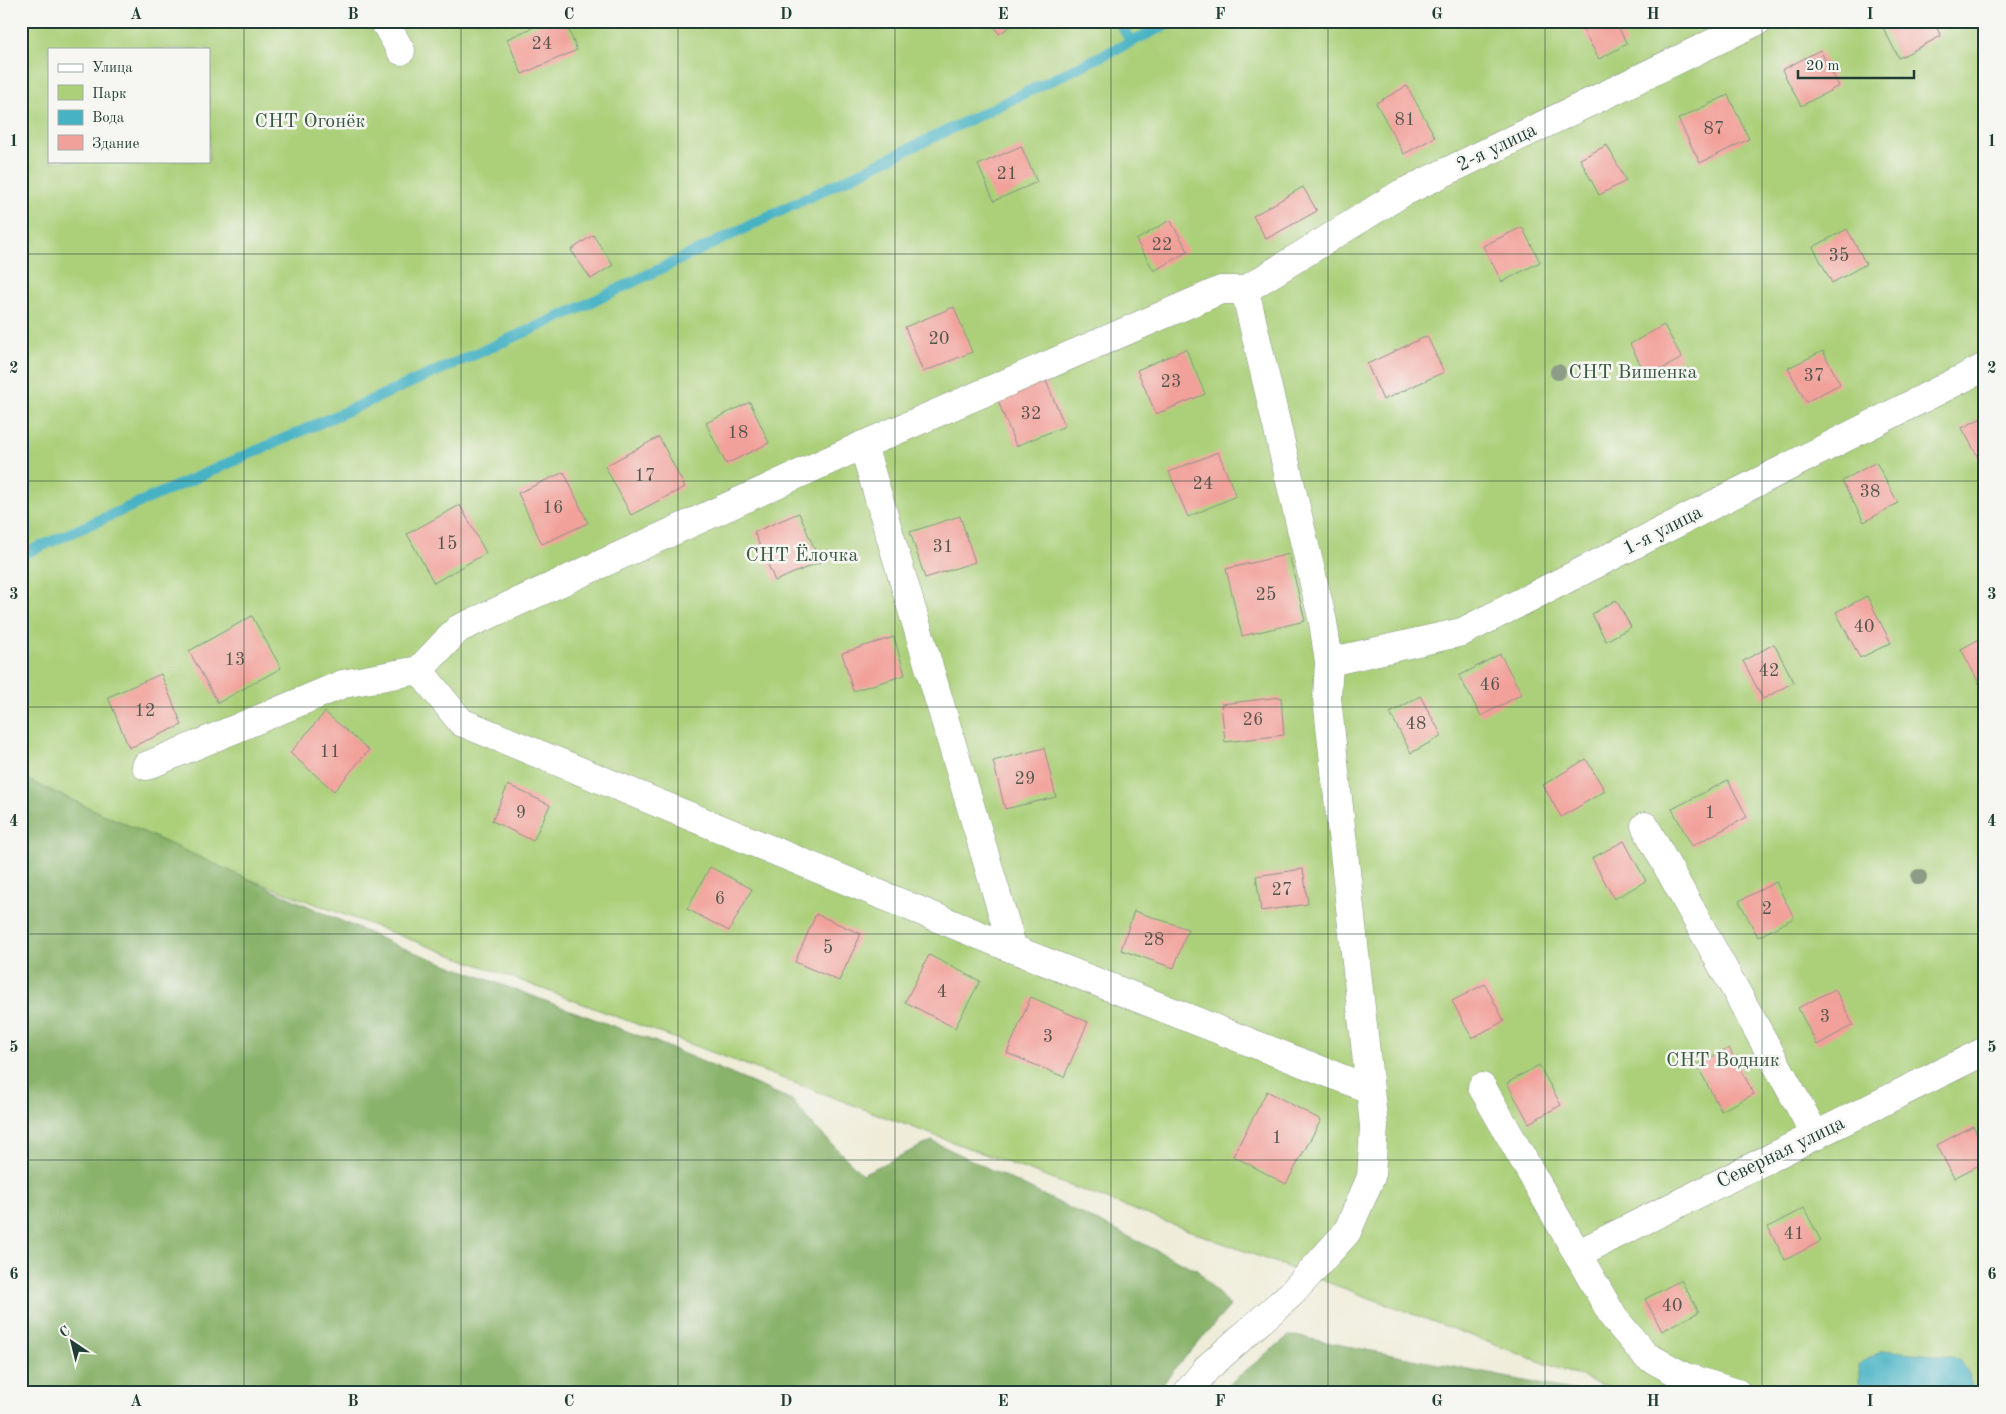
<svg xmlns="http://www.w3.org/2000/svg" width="2006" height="1414" font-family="'Old Standard TT',serif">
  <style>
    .green { fill: #acd07a; stroke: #668657; fill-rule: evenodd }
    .forest { fill: #89b26a; stroke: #54784f }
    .water { fill: #46b2c4; stroke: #32787c }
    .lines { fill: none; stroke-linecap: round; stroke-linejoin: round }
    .stream { stroke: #46b2c4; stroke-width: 11 }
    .building { fill: #f2a09a }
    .minor-casing { stroke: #879486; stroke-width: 29 }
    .minor { stroke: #fff; stroke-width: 28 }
    .tree { fill: #8c9c86 }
    .grid { fill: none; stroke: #1f3d34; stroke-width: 1; stroke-opacity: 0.55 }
    .labels { text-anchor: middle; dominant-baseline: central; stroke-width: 5; stroke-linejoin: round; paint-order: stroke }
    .number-label { font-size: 18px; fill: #54564e }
    .park-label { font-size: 20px; fill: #3b5a42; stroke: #f6f6f2 }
    .street-label { font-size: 20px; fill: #1f3d34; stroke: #f6f6f2 }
    .neatline { fill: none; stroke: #1f3d34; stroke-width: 2 }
    .grid-label { font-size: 16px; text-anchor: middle; font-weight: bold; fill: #1f3d34 }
  </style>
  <rect width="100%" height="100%" fill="#f6f6f2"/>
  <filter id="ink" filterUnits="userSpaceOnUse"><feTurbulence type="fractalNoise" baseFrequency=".02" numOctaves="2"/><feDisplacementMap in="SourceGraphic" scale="10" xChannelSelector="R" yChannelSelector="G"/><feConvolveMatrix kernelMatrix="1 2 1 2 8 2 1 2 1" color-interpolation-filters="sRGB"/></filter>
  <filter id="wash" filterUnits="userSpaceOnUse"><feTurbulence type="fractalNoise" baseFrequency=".0096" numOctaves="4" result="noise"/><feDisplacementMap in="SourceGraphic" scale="20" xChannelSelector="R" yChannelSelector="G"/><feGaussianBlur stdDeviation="1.12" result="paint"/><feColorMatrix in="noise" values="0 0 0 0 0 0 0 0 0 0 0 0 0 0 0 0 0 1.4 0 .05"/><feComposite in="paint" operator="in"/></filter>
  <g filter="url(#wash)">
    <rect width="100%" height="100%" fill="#efecd8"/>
    <path class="green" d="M21,21H1985V1393H1624L21,794ZM49,49H209V161H49Z"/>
    <g class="forest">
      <polygon points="21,777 395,945 656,1042 792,1100 810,1122 862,1174 932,1141 1197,1270 1230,1306 1154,1393 21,1393"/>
      <polygon points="1290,1335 1586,1393 1218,1393"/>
    </g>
    <polygon class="water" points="1883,1350 1960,1358 1968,1373 1974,1393 1864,1393 1859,1383 1859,1365"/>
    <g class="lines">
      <g class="stream">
        <polyline points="1118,21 1132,42"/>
        <polyline points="21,555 575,310 1174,21"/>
      </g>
    </g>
    <g id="blocks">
      <g class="building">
        <polygon points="547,21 565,21 577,50 522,74 507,39"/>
        <polygon points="991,21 1018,21 999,34"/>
        <polygon points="1578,21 1615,21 1627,44 1599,59"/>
        <polygon points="1882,21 1933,21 1941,36 1899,58 1880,22"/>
        <polygon points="1820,50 1839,86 1801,106 1782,70"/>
        <polygon points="1407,86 1435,137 1404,154 1376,103"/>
        <polygon points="1728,95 1749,139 1700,163 1678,119"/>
        <polygon points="1607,145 1626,181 1599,195 1580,159"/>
        <polygon points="1021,146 1037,182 994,201 978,165"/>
        <polygon points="1303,187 1317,211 1266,239 1253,216"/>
        <polygon points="1170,220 1188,251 1154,271 1136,240"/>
        <polygon points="1522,227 1540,262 1502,282 1483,246"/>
        <polygon points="1847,229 1866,264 1832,283 1813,247"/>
        <polygon points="593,235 613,265 591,279 571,250"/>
        <polygon points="954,307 972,352 923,372 905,327"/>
        <polygon points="1664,325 1682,358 1647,377 1630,344"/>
        <polygon points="1427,336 1444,372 1383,400 1367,364"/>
        <polygon points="1186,349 1205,394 1156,414 1137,370"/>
        <polygon points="1823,351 1840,384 1806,402 1788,368"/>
        <polygon points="1046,381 1065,426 1016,446 998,401"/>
        <polygon points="750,402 769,443 726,464 706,423"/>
        <polygon points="1985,416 1985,470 1962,428"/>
        <polygon points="659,437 685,487 631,515 605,466"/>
        <polygon points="1218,452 1236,496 1188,517 1169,472"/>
        <polygon points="1876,462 1898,503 1864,522 1842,481"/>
        <polygon points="564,472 588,523 542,544 518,493"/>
        <polygon points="460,505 486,553 434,583 407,534"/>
        <polygon points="799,513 820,562 775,581 754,532"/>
        <polygon points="960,516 975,562 925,578 910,532"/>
        <polygon points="1289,554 1305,621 1242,636 1226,569"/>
        <polygon points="1867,596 1891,643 1860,658 1836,612"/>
        <polygon points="1616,600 1631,627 1606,641 1592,614"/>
        <polygon points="252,616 281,668 218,703 189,651"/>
        <polygon points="1985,636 1985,682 1980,685 1961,649"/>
        <polygon points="894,637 905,675 853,691 842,653"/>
        <polygon points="1774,644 1794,682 1763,699 1743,661"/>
        <polygon points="1500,654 1522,694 1481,716 1459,676"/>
        <polygon points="161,674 182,725 129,748 108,697"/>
        <polygon points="1420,696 1442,736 1411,753 1390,713"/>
        <polygon points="1281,697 1284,735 1225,742 1221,704"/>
        <polygon points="325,712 369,750 334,791 290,753"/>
        <polygon points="1044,748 1056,797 1005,809 993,761"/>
        <polygon points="1586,759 1605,791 1561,817 1543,785"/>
        <polygon points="1728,780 1747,817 1692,846 1672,809"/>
        <polygon points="508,785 550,805 533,841 492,821"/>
        <polygon points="1624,841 1646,881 1614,899 1592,858"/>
        <polygon points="710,867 752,889 729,931 687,909"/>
        <polygon points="1303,869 1308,904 1261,911 1256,876"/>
        <polygon points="1776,882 1794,918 1758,937 1739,901"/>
        <polygon points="1134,911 1188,929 1174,968 1121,950"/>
        <polygon points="816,914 861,934 839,981 795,962"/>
        <polygon points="929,955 980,981 955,1028 905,1002"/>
        <polygon points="1485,984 1504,1021 1472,1038 1452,1001"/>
        <polygon points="1835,989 1853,1025 1817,1045 1798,1008"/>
        <polygon points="1031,997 1088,1022 1064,1077 1007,1053"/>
        <polygon points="1729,1048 1754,1094 1721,1111 1697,1065"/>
        <polygon points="1539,1065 1561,1105 1529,1123 1507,1083"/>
        <polygon points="1267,1091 1321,1120 1286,1184 1233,1156"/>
        <polygon points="1973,1126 1985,1148 1985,1162 1954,1178 1937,1145"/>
        <polygon points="1804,1208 1821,1241 1785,1260 1768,1227"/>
        <polygon points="1681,1280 1699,1312 1662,1331 1645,1299"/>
      </g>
    </g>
  </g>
  <g filter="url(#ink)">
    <use href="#blocks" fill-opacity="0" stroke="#879486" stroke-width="1"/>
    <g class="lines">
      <g class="minor-casing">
        <g id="minor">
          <polyline points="384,21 401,51"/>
          <polyline points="1245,290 1221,290 863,445 458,629 419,670 461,722 1013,949 1369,1089"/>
          <polyline points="1245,290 1402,193 1758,21"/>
          <polyline points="863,445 1013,949"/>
          <polyline points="1329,662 1462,632 1985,367"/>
          <polyline points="146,766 343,684 419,670"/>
          <polyline points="1645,826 1816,1136"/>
          <polyline points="1482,1087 1614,1318 1645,1355 1685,1377 1737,1393"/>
          <polyline points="1577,1254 1985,1051"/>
          <polyline points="1187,1393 1207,1368 1291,1294 1347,1232 1371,1177 1374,1126 1327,698 1329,662 1323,622 1245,290"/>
        </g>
      </g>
      <use href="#minor" class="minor"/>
    </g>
    <g class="tree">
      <circle cx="1558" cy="372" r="8"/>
      <circle cx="1919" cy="877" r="8"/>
    </g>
  </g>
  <path class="grid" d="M244,21V1393M461,21V1393M678,21V1393M895,21V1393M1111,21V1393M1328,21V1393M1545,21V1393M1762,21V1393M21,254H1985M21,481H1985M21,707H1985M21,934H1985M21,1160H1985"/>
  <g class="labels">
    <g class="number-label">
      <text x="542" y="44">24</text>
      <text x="1405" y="120">81</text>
      <text x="1714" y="129">87</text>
      <text x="1007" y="174">21</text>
      <text x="1162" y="245">22</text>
      <text x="1839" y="256">35</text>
      <text x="939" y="339">20</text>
      <text x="1814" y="376">37</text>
      <text x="1171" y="382">23</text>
      <text x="1031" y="414">32</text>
      <text x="738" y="433">18</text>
      <text x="645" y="476">17</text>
      <text x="1203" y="484">24</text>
      <text x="1870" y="492">38</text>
      <text x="553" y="508">16</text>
      <text x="447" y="544">15</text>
      <text x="943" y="547">31</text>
      <text x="1266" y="595">25</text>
      <text x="1864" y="627">40</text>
      <text x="235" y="660">13</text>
      <text x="1769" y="671">42</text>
      <text x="1490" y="685">46</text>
      <text x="145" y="711">12</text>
      <text x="1253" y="720">26</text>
      <text x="1416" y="724">48</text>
      <text x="330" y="752">11</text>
      <text x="1025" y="779">29</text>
      <text x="521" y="813">9</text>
      <text x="1710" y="813">1</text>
      <text x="1282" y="890">27</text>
      <text x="720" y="899">6</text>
      <text x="1767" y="909">2</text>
      <text x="1154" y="940">28</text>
      <text x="828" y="948">5</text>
      <text x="942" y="992">4</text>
      <text x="1825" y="1017">3</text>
      <text x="1048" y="1037">3</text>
      <text x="1277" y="1138">1</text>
      <text x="1794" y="1234">41</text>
      <text x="1672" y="1306">40</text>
    </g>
    <g class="park-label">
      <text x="310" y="122">СНТ Огонёк</text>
      <text x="1633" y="373">СНТ Вишенка</text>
      <text x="802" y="556">СНТ Ёлочка</text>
      <text x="1723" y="1061">СНТ Водник</text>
    </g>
    <g class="street-label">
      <text transform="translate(1497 148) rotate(-26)">2-я улица</text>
      <text transform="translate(1663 531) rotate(-27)">1-я улица</text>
      <text transform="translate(1781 1153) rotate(-26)">Северная улица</text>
    </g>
  </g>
  <rect width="2006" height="1414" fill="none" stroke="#f6f6f2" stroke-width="55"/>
  <rect x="48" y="48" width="162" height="115" fill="#f6f6f2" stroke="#a0aca6"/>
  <rect x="58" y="64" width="25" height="8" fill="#ffffff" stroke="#a0aca6"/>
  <text x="92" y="72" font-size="15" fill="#1f3d34">Улица</text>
  <rect x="58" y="85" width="25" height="15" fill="#acd07a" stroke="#a0aca6"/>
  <text x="92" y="98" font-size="15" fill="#1f3d34">Парк</text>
  <rect x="58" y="110" width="25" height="15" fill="#46b2c4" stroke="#a0aca6"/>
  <text x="92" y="122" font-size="15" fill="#1f3d34">Вода</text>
  <rect x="58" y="135" width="25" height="15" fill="#f2a09a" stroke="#a0aca6"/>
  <text x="92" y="148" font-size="15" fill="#1f3d34">Здание</text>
  <g transform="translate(72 1342) rotate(325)" stroke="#f6f6f2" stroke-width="4" paint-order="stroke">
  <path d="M0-4L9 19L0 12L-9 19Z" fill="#1f3d34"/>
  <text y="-8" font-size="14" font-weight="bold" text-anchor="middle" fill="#1f3d34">С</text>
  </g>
  <path d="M1798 70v8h116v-8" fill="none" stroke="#1f3d34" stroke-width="2.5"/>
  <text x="1806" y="70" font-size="15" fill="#1f3d34" stroke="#f6f6f2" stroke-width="4" paint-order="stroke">20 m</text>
  <rect x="28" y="28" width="1950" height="1358" class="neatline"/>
  <g class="grid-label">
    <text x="136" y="19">A</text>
    <text x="353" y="19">B</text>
    <text x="569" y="19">C</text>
    <text x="786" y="19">D</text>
    <text x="1003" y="19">E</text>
    <text x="1220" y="19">F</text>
    <text x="1437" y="19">G</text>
    <text x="1653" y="19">H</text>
    <text x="1870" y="19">I</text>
    <text x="14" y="146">1</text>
    <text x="1992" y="146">1</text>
    <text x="14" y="373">2</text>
    <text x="1992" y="373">2</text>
    <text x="14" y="599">3</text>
    <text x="1992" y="599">3</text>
    <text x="14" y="826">4</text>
    <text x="1992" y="826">4</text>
    <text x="14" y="1052">5</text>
    <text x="1992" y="1052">5</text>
    <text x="14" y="1279">6</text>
    <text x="1992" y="1279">6</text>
    <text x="136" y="1406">A</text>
    <text x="353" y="1406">B</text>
    <text x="569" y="1406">C</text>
    <text x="786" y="1406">D</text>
    <text x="1003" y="1406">E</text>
    <text x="1220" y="1406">F</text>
    <text x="1437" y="1406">G</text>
    <text x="1653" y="1406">H</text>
    <text x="1870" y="1406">I</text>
  </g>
</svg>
